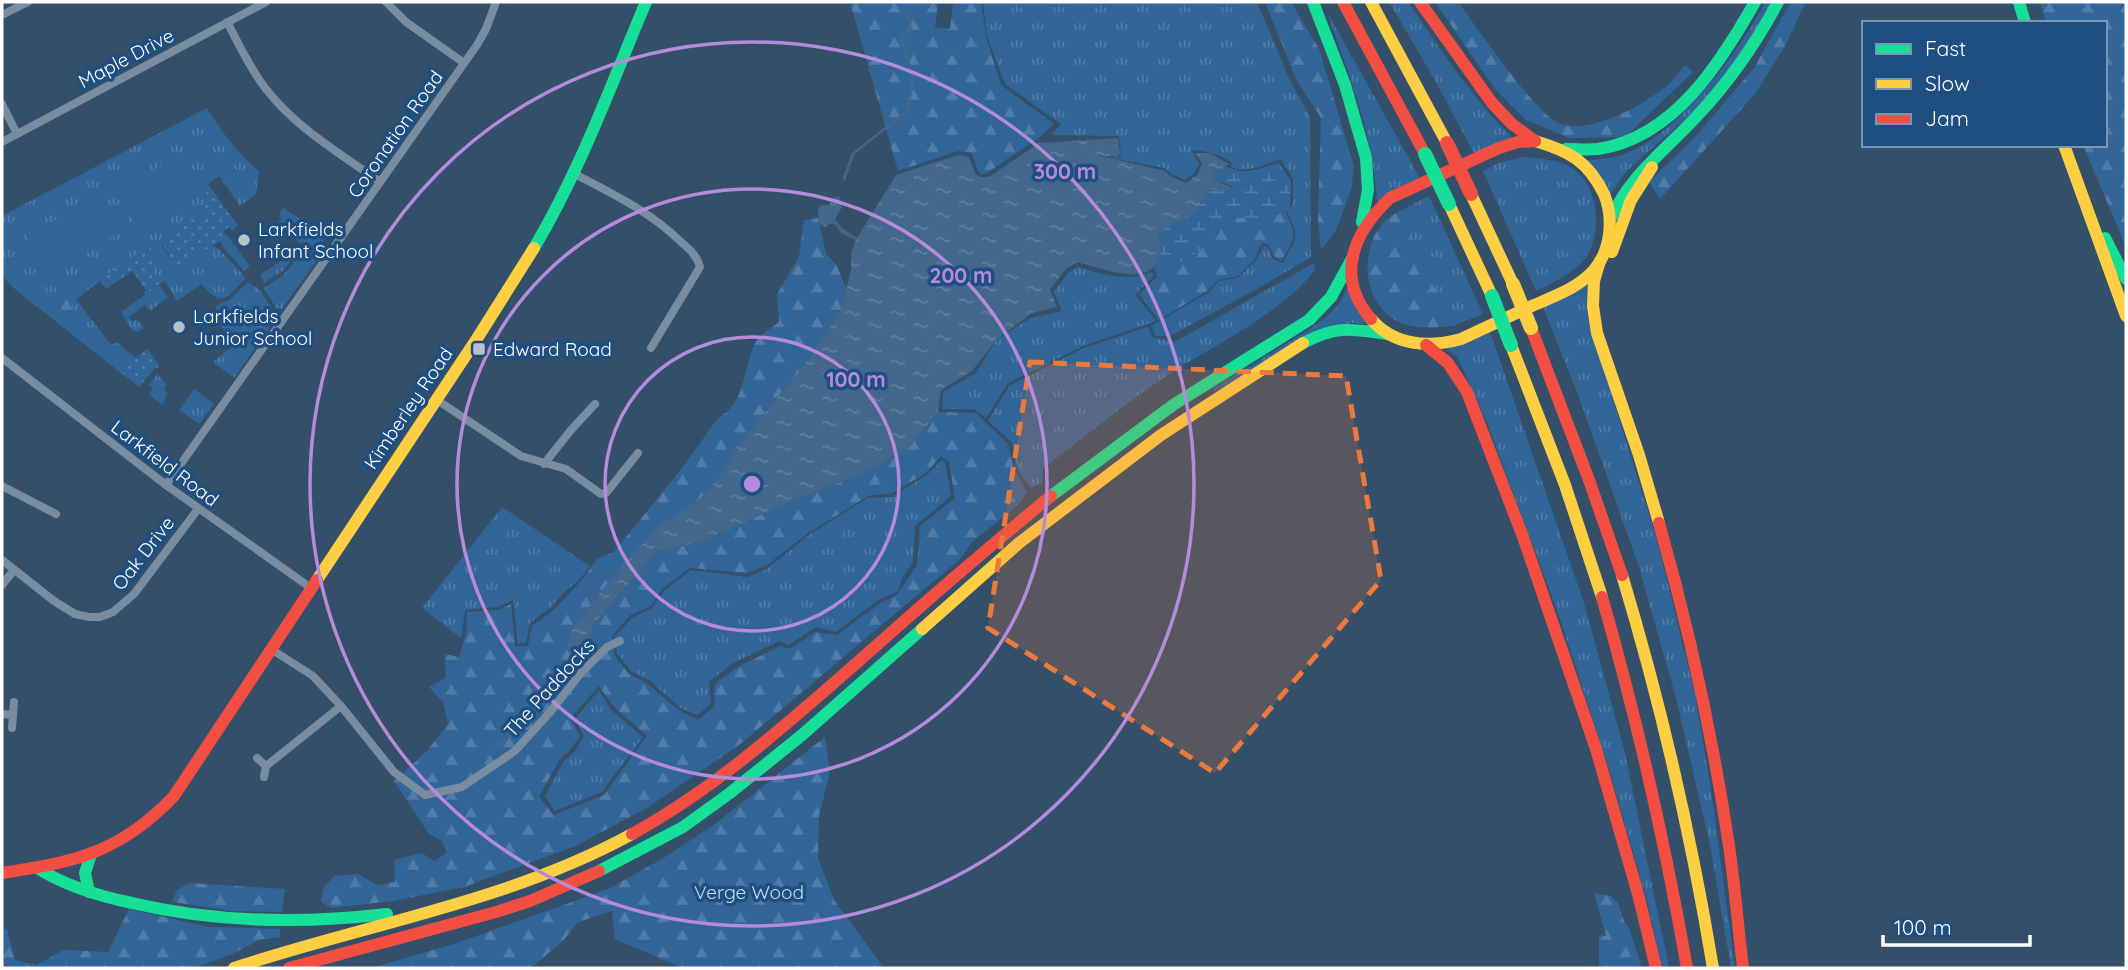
<svg xmlns="http://www.w3.org/2000/svg" width="2128" height="970" font-family="Quicksand,sans-serif">
  <style>
    .grass { fill: url(#grass-tufts) }
    .forest { fill: url(#forest-firs); fill-rule: evenodd }
    .wetland { fill: url(#wetland-marsh) }
    .park { fill: url(#park-dots) }
    .pitch { fill: #316598 }
    .water { fill: url(#water-ripples) }
    .lines { fill: none; stroke-linecap: round; stroke-linejoin: round }
    .stream { stroke: #43678a; stroke-width: 2.5 }
    .street { stroke: #7a8da0; stroke-width: 8 }
    .fast { stroke: #16e098; stroke-width: 12 }
    .slow { stroke: #ffcf43; stroke-width: 12 }
    .jam { stroke: #f24e42; stroke-width: 12 }
    .fast-bridge { stroke: #16e098; stroke-width: 14 }
    .slow-bridge { stroke: #ffcf43; stroke-width: 14 }
    .jam-bridge { stroke: #f24e42; stroke-width: 14 }
    .marked { fill: #ed7a3d; fill-opacity: 0.2; stroke: #ed7a3d; stroke-width: 5; stroke-dasharray: 14 9; stroke-linejoin: round }
    .ring { fill: none; stroke: #b68bdc; stroke-width: 3.5 }
    .poi-dot { fill: #b8c1cb; stroke: #1e4f80; stroke-width: 2.5 }
    .labels { text-anchor: middle; dominant-baseline: central; stroke-width: 7; stroke-linejoin: round; paint-order: stroke }
    .street-label { font-size: 19px; fill: #fff; stroke: #1e4f80 }
    .poi-label { font-size: 19px; fill: #fff; stroke: #1e4f80; text-anchor: start }
    .park-label { font-size: 19px; fill: #c6dff7; stroke: #1e4f80 }
    .centre { fill: #b68bdc; stroke: #1e4f80; stroke-width: 3.5 }
    .ring-label { font-size: 21px; text-anchor: middle; font-weight: bold; fill: #b68bdc; stroke: #1e4f80; stroke-width: 7; stroke-linejoin: round; paint-order: stroke }
  </style>
  <defs>
    <pattern id="grass-tufts" width="24" height="20" patternUnits="userSpaceOnUse" patternTransform="scale(1.75)"><rect width="24" height="20" fill="#316598"/><path d="M3 7l-1-3M5 7V3M7 7l1-3M15 17l-1-3M17 17v-4M19 17l1-3" fill="none" stroke="#507ca7"/></pattern>
    <pattern id="forest-firs" width="22" height="20" patternUnits="userSpaceOnUse" patternTransform="scale(1.75)"><rect width="22" height="20" fill="#316598"/><path d="M5 1l3.5 6h-7zM16 11l3.5 6h-7z" fill="#507ca7"/></pattern>
    <pattern id="wetland-marsh" width="20" height="14" patternUnits="userSpaceOnUse" patternTransform="scale(1.75)"><rect width="20" height="14" fill="#316598"/><path d="M1 5h8M5 5V1M11 12h8M15 12V8" fill="none" stroke="#507ca7"/></pattern>
    <pattern id="park-dots" width="8" height="8" patternUnits="userSpaceOnUse" patternTransform="scale(1.75)"><rect width="8" height="8" fill="#316598"/><path d="M2 2h.1M6 6h.1" fill="none" stroke="#507ca7" stroke-width="1.8" stroke-linecap="round"/></pattern>
    <pattern id="water-ripples" width="26" height="14" patternUnits="userSpaceOnUse" patternTransform="scale(1.75)"><rect width="26" height="14" fill="#43678a"/><path d="M2 4q2-2 4 0t4 0M15 11q2-2 4 0t4 0" fill="none" stroke="#5f7e9c"/></pattern>
  </defs>
  <rect width="100%" height="100%" fill="#344f6a"/>
  <g class="grass">
    <path d="M983,2H1257L1291,83L1310,116L1311,257L1255,290L1170,336H1156L1151,326L1208,293L1219,281L1238,278L1256,260L1264,246L1267,247L1273,259L1283,263C1297,236 1301,238 1286,210L1293,205V179L1281,159C1266,164 1243,175 1230,166L1232,163C1220,154 1207,151 1192,150L1199,164L1194,173L1185,180L1172,174L1165,168L1100,156L1119,158L1121,153L1119,136L1051,135L1061,124L1005,84L987,36Z"/>
    <path d="M1389,2H1408C1440,49 1472,98 1512,138L1474,154L1436,82Z"/>
    <path d="M1765,2H1772C1752,36 1731,71 1704,100C1690,115 1675,128 1660,141C1641,159 1620,173 1610,197L1587,160C1601,160 1616,158 1629,152C1679,132 1742,49 1765,2Z"/>
    <path d="M1327,12L1421,180L1377,201C1373,133 1349,76 1327,12Z"/>
    <path d="M207,108C224,135 235,150 259,171L256,194L240,206L219,176L208,184L201,218L199,221L192,220L162,247L175,264L180,266L213,246L220,250L246,278L227,297L218,299L208,292L201,284L177,301L165,281L161,283L150,267L149,246L76,299L111,345L117,342L130,354L116,369L17,291L2,276V216Z"/>
    <path d="M1524,157C1540,158 1558,160 1572,168C1600,186 1604,238 1582,262C1570,275 1551,283 1536,291L1483,171L1498,163Z"/>
    <polygon points="1429,196 1483,314 1453,326 1398,212"/>
    <path d="M283,208C300,219 316,228 327,246L321,255H318C304,244 288,237 278,222L281,220L280,213Z"/>
    <polygon points="227,235 250,267 244,271 223,247 220,240"/>
    <path d="M298,244L316,257V261L282,309L276,308L264,288C278,279 294,271 296,252L293,250Z"/>
    <polygon points="288,256 292,259 284,270 264,283 260,275"/>
    <path d="M1314,263L1315,270C1279,315 1216,344 1168,375C1125,403 1084,438 1043,468L1042,483L1030,488L1018,469L1011,441L988,421L1009,386L1084,348L1148,327L1152,337L1175,342Z"/>
    <path d="M1077,267C1102,274 1128,283 1152,272L1154,275L1135,295L1156,321L1083,346L1008,383L986,418L974,409H942L943,392L976,373L997,339L1031,318L1062,311L1054,292L1068,273Z"/>
    <polygon points="1589,281 1602,364 1658,543 1695,695 1710,783 1735,968 1731,968 1710,845 1676,698 1638,564 1577,392 1543,307"/>
    <polygon points="248,282 261,291 277,317 234,378 213,362 235,344 214,317 217,305 229,300"/>
    <polygon points="159,285 168,297 150,311 145,305 129,317 133,322 137,319 144,328 137,332 132,330 121,312"/>
    <polygon points="1347,288 1366,324 1351,323 1215,391 1212,389 1313,327 1329,315 1339,304"/>
    <polygon points="1489,329 1584,603 1625,753 1669,968 1662,968 1649,908 1609,769 1558,613 1488,425 1457,356 1446,349"/>
    <polygon points="157,374 167,384 164,390 168,393 162,405 149,395 153,388 149,385"/>
    <polygon points="194,389 214,404 199,424 179,410"/>
    <polygon points="942,460 945,462 951,496 915,526 913,562 903,576 898,591 878,600 836,632 816,627 789,645 779,641 733,663 709,682 711,704 697,715 681,708 649,680 631,671 617,653 614,637 632,618 652,608 664,591 691,570 748,577 767,569 809,535 868,498 892,497 927,475"/>
    <polygon points="502,507 590,566 579,580 564,592 552,606 530,623 526,643 518,644 513,600 498,607 465,610 461,638 422,608"/>
    <polygon points="599,690 611,710 643,737 602,792 555,811 545,796 564,761 575,751 584,736 575,719"/>
  </g>
  <g class="forest">
    <polygon points="850,2 938,2 935,27 950,29 953,2 981,2 986,37 1001,85 1054,124 1040,137 987,173 981,174 978,171 972,153 958,151 898,171"/>
    <polygon points="1265,2 1291,2 1319,49 1354,166 1351,190 1336,230 1321,250 1318,219 1321,118 1296,79"/>
    <path d="M1435,2H1458C1476,26 1535,113 1558,123C1590,136 1644,105 1668,85C1674,80 1680,71 1685,65L1693,72L1625,137L1569,138L1526,120L1495,89Z"/>
    <polygon points="1791,2 1806,2 1784,48 1755,94 1660,199 1649,182 1696,136 1754,68"/>
    <polygon points="2040,2 2126,2 2126,247 2083,145 2105,145 2105,23 2046,23"/>
    <path d="M1285,211C1298,237 1295,236 1282,261L1275,257L1268,244L1262,243L1254,260L1238,276L1218,280L1207,291L1159,320L1139,294L1157,277L1154,267L1184,262L1222,215L1241,218Z"/>
    <path d="M1398,212L1453,326C1433,328 1412,330 1394,319C1357,296 1359,231 1398,212Z"/>
    <path d="M818,218L826,254L836,264L846,288L841,309L827,333L799,372L736,447L718,479L700,499L659,526L573,627L591,648L592,626L657,551L697,543L783,505L868,471L907,450L938,412L976,413L1008,444L1014,469L1027,493L1018,505L972,542L960,559L739,745L647,808L575,846L464,887L393,901L330,908L321,901L324,887L334,876L358,874L377,885L395,882L394,860L422,853L434,861L447,853L442,841L429,834L394,781L426,752L448,724L443,702L429,687L446,678L445,654L459,657L466,634L467,612L498,610L511,604L515,646H528L532,626L554,610L582,580L597,559L614,552L682,468L718,418C746,403 743,370 754,345C758,336 771,328 779,322L777,294L799,257L804,220ZM941,456L949,462L955,498L920,526L917,565L898,594L879,604L837,635L815,632L790,649L780,646L736,668L715,684L714,707L698,720L680,711L646,683L628,673L614,655L612,636L630,615L651,606L662,589L690,568L747,573L767,565L808,533L868,496L892,493L926,473ZM599,686L614,707L647,736L604,795L554,815L539,797L559,760L570,750L580,736L570,718Z"/>
    <path d="M68,281L73,282L75,286C73,298 68,312 76,322L74,326L44,303Z"/>
    <polygon points="825,737 830,772 819,816 818,858 834,900 884,968 682,968 615,939 612,911 578,922 563,941 531,968 371,968 454,944 608,889 662,859 715,824"/>
    <polygon points="190,883 285,889 282,912 233,911 172,902 177,890"/>
    <polygon points="1594,893 1611,896 1618,903 1624,921 1629,928 1642,968 1599,968 1599,935 1606,936"/>
    <polygon points="129,909 209,927 280,929 280,937 259,940 232,954 195,968 2,968 2,929 7,929 15,960 36,965 64,950 108,952"/>
  </g>
  <path class="wetland" d="M1279,163L1291,181L1290,207C1272,224 1245,219 1222,215L1223,227L1205,246L1184,262L1155,267L1160,251L1157,235L1174,221L1183,219L1209,189L1222,191L1234,187L1214,179L1215,172L1226,166C1242,177 1261,168 1279,163Z"/>
  <g class="park">
    <polygon points="208,184 238,226 232,230 229,227 223,232 226,236 216,244 180,266 175,265 161,242 162,238 181,229 184,216 198,214 200,219 201,218"/>
    <polygon points="149,246 159,261 150,267 161,283 142,297 146,290 132,271 106,289 100,280"/>
    <polygon points="147,349 160,366 153,370 139,387 116,369 130,354 136,358"/>
  </g>
  <g class="pitch">
    <polygon points="176,158 195,196 136,227 116,189"/>
    <polygon points="101,196 120,233 47,272 27,235"/>
  </g>
  <path class="water" d="M1118,138L1120,153L1118,157L1097,155L1165,171L1170,176L1186,183L1198,174L1202,163L1195,153H1209L1229,164L1215,172L1214,179L1234,189L1222,191L1209,189L1196,209L1183,219L1174,222L1157,235C1158,240 1161,247 1160,252C1155,291 1101,268 1077,262L1066,269L1050,289L1057,307L1032,313L997,339L972,371L941,390L938,412L907,450L868,471L783,505L697,543L657,551L592,626L591,648L587,655L575,657L571,653L568,646L569,636L573,627L607,584L659,526L700,499L718,479L736,447L799,372L827,333L841,309L851,270V253L856,240L841,233L837,226L831,223L825,227L819,223L818,208L821,205H829L833,198L839,196L842,207L835,219L842,228L857,238L896,175L958,155L969,157L975,174L981,177H989L1039,143Z"/>
  <g class="lines">
    <g class="stream">
      <polyline points="844,179 853,154 908,110 913,78 901,36 911,30 906,12"/>
      <polyline points="491,751 525,724 553,690"/>
    </g>
    <g class="street">
      <polyline points="386,2 406,22 464,63"/>
      <polyline points="2,15 28,2"/>
      <path d="M227,22C239,44 250,69 266,89C296,128 341,154 380,182"/>
      <polyline points="2,104 17,134"/>
      <polyline points="2,142 266,2"/>
      <path d="M573,173C611,193 649,211 680,241C689,249 697,255 700,267L651,348"/>
      <polyline points="2,358 166,485 311,588"/>
      <polyline points="437,400 521,456 566,469 601,494 606,493 638,453"/>
      <polyline points="544,464 571,430 595,404"/>
      <polyline points="166,485 477,45 486,29 496,2"/>
      <polyline points="2,486 56,514"/>
      <polyline points="2,560 54,601 75,614 89,617 100,617 113,612 134,594 198,509"/>
      <polyline points="2,585 14,570"/>
      <polyline points="341,706 394,772 425,795 462,787 515,751 551,711 580,674 607,647 620,641"/>
      <polyline points="2,714 13,715"/>
      <polyline points="12,728 14,702"/>
      <polyline points="257,758 266,766 264,777"/>
      <polyline points="266,766 341,706 313,676 271,649"/>
    </g>
    <g class="fast">
      <polyline points="1313,2 1345,85 1366,158 1368,190 1362,222"/>
      <polyline points="2019,2 2025,23"/>
      <path d="M1566,149C1576,149 1588,150 1598,149C1674,138 1721,62 1755,2"/>
      <path d="M1611,218C1630,175 1666,150 1697,116C1729,82 1756,43 1778,2"/>
      <polyline points="2105,238 2126,279"/>
      <path d="M534,248C580,171 611,85 646,2"/>
      <path d="M1303,343C1338,325 1350,329 1387,334"/>
      <polyline points="1051,496 1173,405 1309,320 1331,297 1353,257"/>
      <path d="M37,868C66,886 98,896 132,903C217,923 301,924 387,914"/>
      <polyline points="599,871 683,827 730,793 802,735 922,629"/>
      <polyline points="89,892 85,873 91,854"/>
    </g>
    <g class="slow">
      <polyline points="1371,2 1447,143"/>
      <polyline points="2064,145 2126,316"/>
      <polyline points="1471,194 1513,284"/>
      <polyline points="1449,204 1492,296"/>
      <polyline points="1612,252 1631,200 1652,167"/>
      <polyline points="1600,261 1594,281 1593,306 1597,333 1639,455 1659,523"/>
      <path d="M1371,319C1394,346 1429,348 1461,339C1485,328 1510,316 1534,305C1555,296 1578,288 1594,270C1611,250 1614,218 1604,194C1588,161 1569,151 1535,141"/>
      <polyline points="1511,345 1565,485 1602,597"/>
      <path d="M1622,575C1661,704 1691,835 1713,968"/>
      <polyline points="317,580 478,337 534,248"/>
      <polyline points="922,629 1019,543 1161,435 1303,343"/>
      <path d="M234,968C366,924 508,902 632,834"/>
    </g>
    <g class="jam">
      <polyline points="1343,2 1425,154"/>
      <polyline points="1420,2 1492,103 1512,124 1535,141"/>
      <path d="M1371,319C1334,276 1354,232 1390,198L1499,148L1518,142L1535,141"/>
      <polyline points="1531,328 1589,480 1622,575"/>
      <polyline points="1426,345 1448,363 1467,392 1522,534 1596,749 1638,894 1656,968"/>
      <path d="M1659,523C1689,629 1713,738 1729,846C1735,887 1738,927 1743,968"/>
      <path d="M1602,597C1637,719 1665,843 1687,968"/>
      <path d="M632,834C716,788 788,723 860,660C923,604 986,549 1051,496"/>
      <path d="M2,873C76,862 121,852 174,796L317,580"/>
      <polyline points="289,968 496,912 530,901 599,871"/>
    </g>
    <g class="fast-bridge">
      <polyline points="1425,154 1449,204"/>
      <polyline points="1492,296 1511,345"/>
    </g>
    <polyline class="slow-bridge" points="1513,284 1531,328"/>
    <polyline class="jam-bridge" points="1447,143 1471,194"/>
  </g>
  <path class="marked" d="M1030,362L1346,376L1381,580L1215,773L988,628Z"/>
  <g class="ring">
    <circle cx="752" cy="484" r="147"/>
    <circle cx="752" cy="484" r="295"/>
    <circle cx="752" cy="484" r="442"/>
  </g>
  <g class="poi-dot">
    <circle cx="244" cy="240" r="7"/>
    <circle cx="179" cy="327" r="7"/>
    <rect x="472" y="342" width="14" height="14" rx="3.5"/>
  </g>
  <g class="labels">
    <g class="street-label">
      <text transform="translate(126 58) rotate(-28)">Maple Drive</text>
      <text transform="translate(395 134) rotate(-55)">Coronation Road</text>
      <text transform="translate(408 408) rotate(-56)">Kimberley Road</text>
      <text transform="translate(165 463) rotate(37)">Larkfield Road</text>
      <text transform="translate(143 553) rotate(-52)">Oak Drive</text>
      <text transform="translate(549 688) rotate(-48)">The Paddocks</text>
    </g>
    <g class="poi-label">
      <text x="258" y="229">Larkfields<tspan x="258" dy="22">Infant School</tspan></text>
      <text x="193" y="316">Larkfields<tspan x="193" dy="22">Junior School</tspan></text>
      <text x="493" y="349">Edward Road</text>
    </g>
    <g class="park-label">
      <text x="749" y="892">Verge Wood</text>
    </g>
  </g>
  <circle cx="752" cy="484" r="10" class="centre"/>
  <g class="ring-label">
    <text x="1065" y="179">300 m</text>
    <text x="961" y="283">200 m</text>
    <text x="856" y="387">100 m</text>
  </g>
  <rect width="2128" height="970" fill="none" stroke="#ffffff" stroke-width="7"/>
  <rect x="1862" y="21" width="245" height="126" fill="#1e4f80" stroke="#7895b3" stroke-width="2"/>
  <rect x="1876" y="44" width="35" height="10" fill="#16e098" stroke="#7895b3" stroke-width="2"/>
  <text x="1925" y="56" font-size="21" fill="#ffffff">Fast</text>
  <rect x="1876" y="79" width="35" height="10" fill="#ffcf43" stroke="#7895b3" stroke-width="2"/>
  <text x="1925" y="91" font-size="21" fill="#ffffff">Slow</text>
  <rect x="1876" y="114" width="35" height="10" fill="#f24e42" stroke="#7895b3" stroke-width="2"/>
  <text x="1925" y="126" font-size="21" fill="#ffffff">Jam</text>
  <path d="M1883 935v10h147v-10" fill="none" stroke="#ffffff" stroke-width="3.5"/>
  <text x="1894" y="935" font-size="21" fill="#ffffff" stroke="#1e4f80" stroke-width="5" paint-order="stroke">100 m</text>
</svg>
